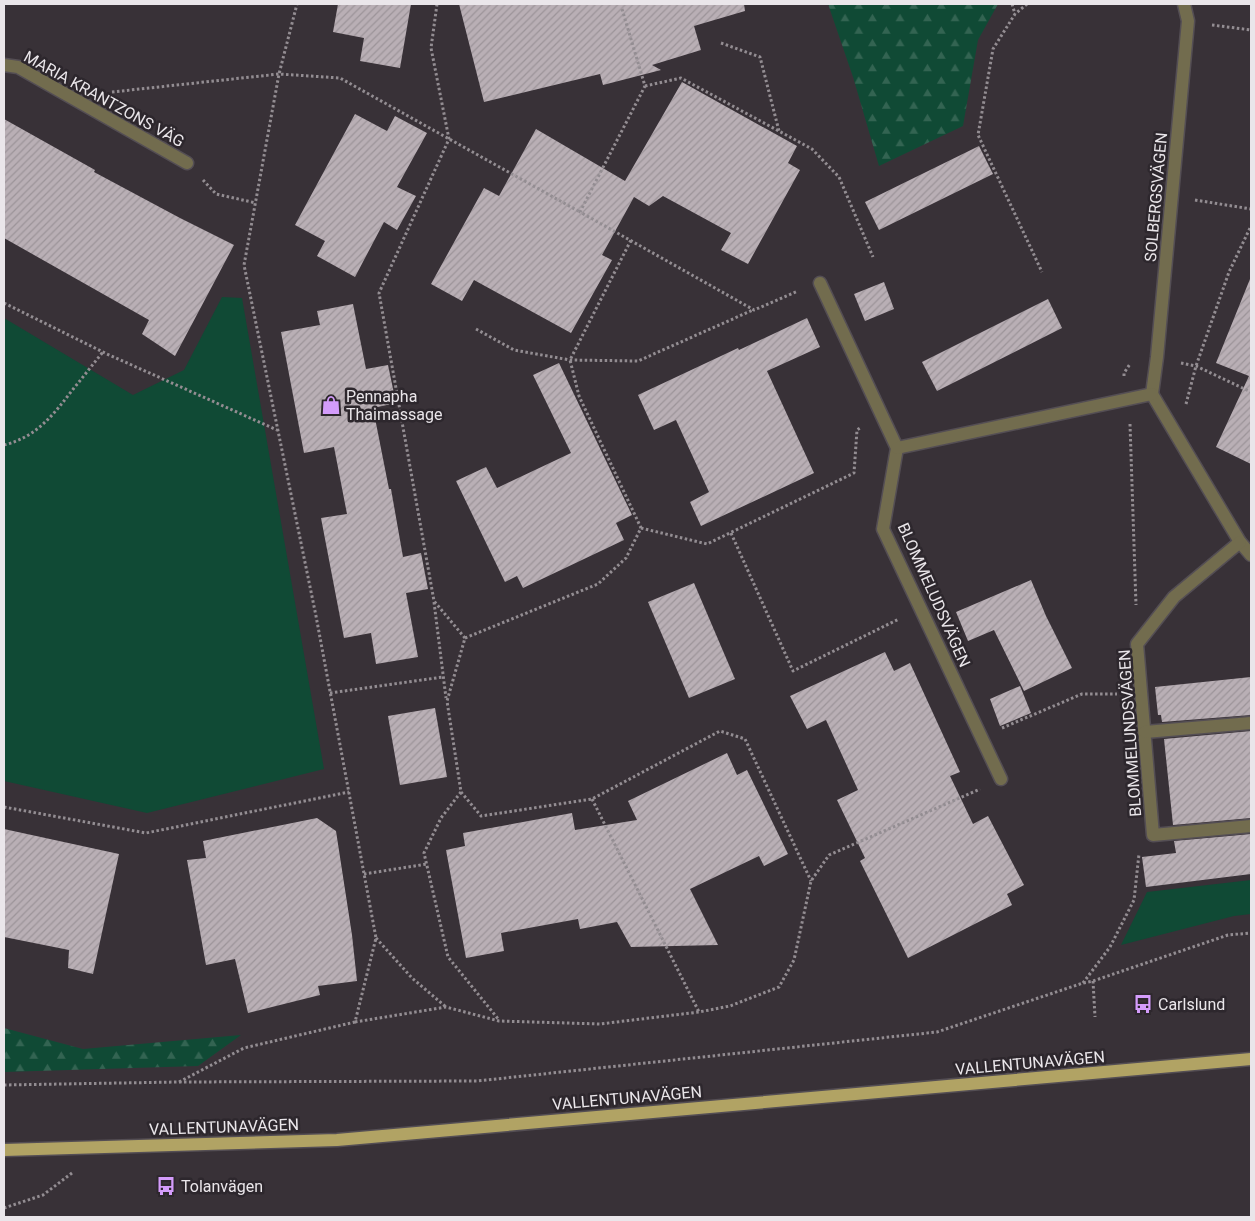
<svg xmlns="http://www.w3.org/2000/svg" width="1255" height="1221" font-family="Roboto,sans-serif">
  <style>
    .green { fill: #104a35 }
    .forest { fill: url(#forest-firs) }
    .building { fill: url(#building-hatch) }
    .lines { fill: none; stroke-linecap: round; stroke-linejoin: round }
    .minor-casing { stroke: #544e54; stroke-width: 15 }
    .major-casing { stroke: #544e54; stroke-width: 15 }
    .path { stroke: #938d92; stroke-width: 3; stroke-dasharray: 2.5 2.5; stroke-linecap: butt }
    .minor { stroke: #726c4e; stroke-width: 12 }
    .major { stroke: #b1a364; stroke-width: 12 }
    .labels { text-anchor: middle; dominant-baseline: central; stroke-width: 5; stroke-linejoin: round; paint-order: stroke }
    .street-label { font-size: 16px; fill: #eae6ea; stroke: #2d272d }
    .poi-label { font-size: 16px; fill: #eae6ea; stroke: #2d272d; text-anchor: start }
  </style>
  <defs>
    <pattern id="forest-firs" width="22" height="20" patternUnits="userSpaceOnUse" patternTransform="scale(1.25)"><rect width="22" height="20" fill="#104a35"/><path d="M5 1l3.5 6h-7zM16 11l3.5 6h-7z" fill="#336452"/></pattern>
    <pattern id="building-hatch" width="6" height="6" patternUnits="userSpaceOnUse" patternTransform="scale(1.25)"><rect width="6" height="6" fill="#b9afb5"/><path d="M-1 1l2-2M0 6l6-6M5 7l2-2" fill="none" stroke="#9c9499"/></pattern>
  </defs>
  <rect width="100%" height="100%" fill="#383137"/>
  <g class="green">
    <polygon points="222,297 242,298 324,769 147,813 4,781 4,318 133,395 184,370"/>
    <polygon points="1251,880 1251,914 1234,916 1121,945 1147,892"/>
  </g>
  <g class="forest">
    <polygon points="828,4 998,4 978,40 963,126 879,166 853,77"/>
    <polygon points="4,1028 83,1049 241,1035 198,1066 4,1072"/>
  </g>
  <g class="building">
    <polygon points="338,4 411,4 400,68 360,61 364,38 333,32"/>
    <polygon points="459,4 744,4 745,11 694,26 701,50 652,65 661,70 603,85 600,74 484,102"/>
    <polygon points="682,82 797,146 788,163 800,170 748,264 721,250 731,233 663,196 649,206 634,197 602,255 612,260 571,333 474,280 462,301 431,284 484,188 499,196 536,129 625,181"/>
    <polygon points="355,114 387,131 395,116 427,133 397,187 416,196 397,230 384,222 355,277 317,256 325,241 295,225"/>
    <polygon points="4,119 95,170 94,172 180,218 234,245 175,356 142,334 149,320 4,238"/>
    <polygon points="979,146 993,174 879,230 865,202"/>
    <polygon points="1250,279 1251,279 1251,464 1216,447 1249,376 1216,363"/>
    <polygon points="884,282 894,309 865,321 854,294"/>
    <polygon points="1048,299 1062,328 937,391 922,362"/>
    <polygon points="353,304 366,369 388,365 396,403 373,408 389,489 391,489 403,557 421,553 428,589 406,593 418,657 376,664 371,633 344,638 321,518 347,514 334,447 304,453 281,332 320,325 317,311"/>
    <polygon points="807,318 820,347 767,371 814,473 701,526 690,502 709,492 676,420 654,430 638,395 738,348 739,350"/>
    <polygon points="559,363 632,515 616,523 624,540 523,588 517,576 505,582 456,481 486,467 497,488 571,453 533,375"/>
    <polygon points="1031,580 1046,616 1072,668 1024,691 994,630 968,641 956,612"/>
    <polygon points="694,583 735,679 689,698 648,602"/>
    <polygon points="885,652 894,671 910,663 960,772 950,776 973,824 988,816 1024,885 1007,894 1012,905 908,958 860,861 865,858 837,800 858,790 826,720 807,729 790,696"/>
    <polygon points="1251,677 1251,715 1162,722 1161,715 1158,715 1155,687"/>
    <polygon points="1020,686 1031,713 1000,726 990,699"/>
    <polygon points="435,708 447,777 400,785 388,716"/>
    <polygon points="1251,731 1251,818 1173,825 1164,739"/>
    <polygon points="727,753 737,775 747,770 788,854 764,866 759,856 690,889 718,945 631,947 617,922 580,929 578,919 501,933 504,951 466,958 446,850 465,846 463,833 572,813 575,830 637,820 628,801"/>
    <polygon points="317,818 336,831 352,935 357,981 318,986 320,995 248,1013 235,959 206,965 187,860 206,858 203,841"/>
    <polygon points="4,829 119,854 93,974 68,968 69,950 4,937"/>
    <polygon points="1251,834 1251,874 1146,887 1142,857 1176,853 1174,841"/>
  </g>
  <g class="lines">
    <g class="minor-casing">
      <g id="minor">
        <polyline points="4,65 18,67 187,163"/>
        <polyline points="820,283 897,448 883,529 1001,779"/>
        <polyline points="1152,394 1157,357 1188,21 1184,4"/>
        <polyline points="1152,394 1240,542 1251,555"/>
        <polyline points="897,448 1152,394"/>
        <polyline points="1240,542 1174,597 1137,644 1153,835 1251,826"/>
        <polyline points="1145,732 1251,723"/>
      </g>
    </g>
    <g class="major-casing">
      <polyline id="major" points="4,1150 337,1140 1251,1059"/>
    </g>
    <g class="path">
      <polyline points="437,4 431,48 449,139 379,293 434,601 465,638 447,701 461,792 481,816 592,799 720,731 745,739 811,881"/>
      <polyline points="1012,4 1015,14"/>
      <polyline points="1027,4 1015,14 993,49 978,135 1042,272"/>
      <polyline points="622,9 645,86 580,212 754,310 798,291"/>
      <polyline points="1212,25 1251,30"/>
      <polyline points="721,43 760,57 779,131"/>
      <polyline points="645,86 681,78 812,149 839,177 873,257"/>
      <polyline points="112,92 279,74 340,78 580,212"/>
      <polyline points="203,180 216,194 256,203"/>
      <polyline points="1195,200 1251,209"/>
      <polyline points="4,303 107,354 277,430"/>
      <polyline points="476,329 514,350 570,360 638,361 753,310"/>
      <polyline points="1181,363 1196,366 1251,392"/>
      <polyline points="1124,376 1124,373 1130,364"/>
      <polyline points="1186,404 1196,366 1229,272 1251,226"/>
      <polyline points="1130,424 1136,605"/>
      <path d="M4,445C37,437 54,414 74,388C84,376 93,364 103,352"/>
      <polyline points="641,528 707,544 854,473 857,430 860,428"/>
      <polyline points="731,533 793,671 899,619"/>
      <polyline points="434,602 446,698"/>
      <polyline points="465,638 598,584 626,558 641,528 579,396 570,360 631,240"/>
      <polyline points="330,693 443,677"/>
      <polyline points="1002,728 1082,694 1117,694"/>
      <polyline points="461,792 441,818 424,853 448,957 499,1020"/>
      <polyline points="592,799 699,1012"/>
      <polyline points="4,807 146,833 349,792"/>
      <polyline points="364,874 427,864"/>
      <polyline points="376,938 412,978 446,1007"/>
      <polyline points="1093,981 1095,1017"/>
      <polyline points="1083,983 1110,947 1134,900 1139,854"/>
      <polyline points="355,1022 446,1007 499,1021 600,1024 699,1012 730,1006 779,987 794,960 811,881 829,855 980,789"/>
      <polyline points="179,1082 244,1048 355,1022 376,938 316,616 244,265 279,74 297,4"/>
      <polyline points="4,1085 178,1082 477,1081 937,1032 1083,983 1093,981 1228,935 1251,933"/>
      <polyline points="4,1208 43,1195 72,1173"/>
    </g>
    <use href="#minor" class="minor"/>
    <use href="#major" class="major"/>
  </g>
  <defs>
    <g id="shop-bare" transform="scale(1.5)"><path d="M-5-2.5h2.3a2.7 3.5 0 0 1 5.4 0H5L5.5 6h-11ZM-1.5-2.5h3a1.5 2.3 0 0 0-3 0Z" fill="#d49cfb" stroke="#2d272d" stroke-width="2.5" paint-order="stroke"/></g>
    <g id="bus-bare" transform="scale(1.5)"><path d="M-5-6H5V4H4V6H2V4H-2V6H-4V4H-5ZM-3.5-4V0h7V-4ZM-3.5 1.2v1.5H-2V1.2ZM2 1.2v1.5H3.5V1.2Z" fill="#d49cfb" stroke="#2d272d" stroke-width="2.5" paint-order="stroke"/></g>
  </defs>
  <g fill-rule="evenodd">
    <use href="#shop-bare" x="331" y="405"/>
    <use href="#bus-bare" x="1143" y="1004"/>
    <use href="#bus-bare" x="166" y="1186"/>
  </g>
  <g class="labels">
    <g class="street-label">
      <text transform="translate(104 99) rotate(29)">MARIA KRANTZONS VÄG</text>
      <text transform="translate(1156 197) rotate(-85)">SOLBERGSVÄGEN</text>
      <text transform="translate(934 595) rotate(66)">BLOMMELUDSVÄGEN</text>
      <text transform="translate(1130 733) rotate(-94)">BLOMMELUNDSVÄGEN</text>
      <text transform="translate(1030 1063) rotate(-5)">VALLENTUNAVÄGEN</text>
      <text transform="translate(627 1098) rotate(-5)">VALLENTUNAVÄGEN</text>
      <text transform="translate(224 1127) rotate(-2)">VALLENTUNAVÄGEN</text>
    </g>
    <g class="poi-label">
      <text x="346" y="396">Pennapha<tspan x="346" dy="18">Thaimassage</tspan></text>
      <text x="1158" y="1004">Carlslund</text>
      <text x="181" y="1186">Tolanvägen</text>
    </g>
  </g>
  <rect width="1255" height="1221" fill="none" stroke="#eae6ea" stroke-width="10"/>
</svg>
